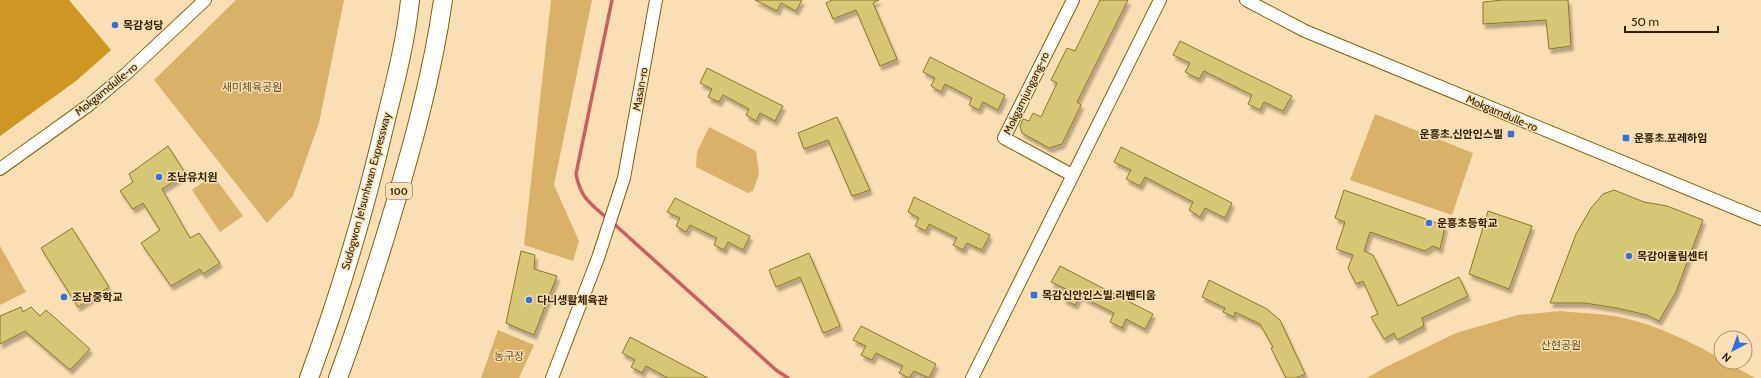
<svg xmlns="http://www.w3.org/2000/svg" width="1761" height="378" font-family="Cabin,'Noto Sans KR',sans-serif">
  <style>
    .green { fill: #dab168 }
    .forest { fill: #cf9721 }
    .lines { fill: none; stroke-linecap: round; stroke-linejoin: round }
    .stream { stroke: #ca5e60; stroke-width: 3.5 }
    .building { fill: #d5c774; stroke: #887a23; filter: url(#shadow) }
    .minor-casing { stroke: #875f02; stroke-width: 14 }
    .highway-casing { stroke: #875f02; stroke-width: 20 }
    .minor { stroke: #fff; stroke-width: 12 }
    .highway { stroke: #fff; stroke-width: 18 }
    .poi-dot { fill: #3171de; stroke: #f9dfb3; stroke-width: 1.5 }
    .labels { text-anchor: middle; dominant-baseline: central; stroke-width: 3; stroke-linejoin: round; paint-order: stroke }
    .shield { fill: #f9dfb3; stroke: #6d5936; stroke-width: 1 }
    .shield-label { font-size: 10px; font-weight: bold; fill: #312000 }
    .poi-label { font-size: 11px; font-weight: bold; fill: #312000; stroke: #f9dfb3; text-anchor: start }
    .park-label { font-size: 11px; fill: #644c21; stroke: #f9dfb3 }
    .street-label { font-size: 11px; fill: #312000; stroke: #f9dfb3 }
  </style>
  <defs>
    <filter id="shadow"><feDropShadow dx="2.5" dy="4.5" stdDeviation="1" flood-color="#0004"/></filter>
  </defs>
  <rect width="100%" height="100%" fill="#f9dfb3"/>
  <g class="green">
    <polygon points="236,0 344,0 319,123 293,196 267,223 154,80"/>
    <polygon points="551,0 592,0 554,185 579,241 573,261 524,245"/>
    <polygon points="1375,114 1473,153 1452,215 1350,180"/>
    <polygon points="709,127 756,151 759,174 753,191 748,193 696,167 697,152"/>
    <polygon points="213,175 243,216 220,232 192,190"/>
    <polygon points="0,246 26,292 0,305"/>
    <path d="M1561,311C1578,313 1596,313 1613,316C1647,321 1691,341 1721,359V362H1726L1755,378H1367L1384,368L1456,333L1518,315Z"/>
    <polygon points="498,330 534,345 519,378 481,378"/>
  </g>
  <polygon class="forest" points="0,0 69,0 111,50 76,81 0,136"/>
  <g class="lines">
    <g class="stream">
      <path d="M608,219C590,203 581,199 576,174L612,0"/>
      <polyline points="613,223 776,370 788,378"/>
    </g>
  </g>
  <g class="building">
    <polygon points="755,0 802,0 796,11 781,3 777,11"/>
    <polygon points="832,0 879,0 873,3 897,59 880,66 856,10 833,19 826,3"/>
    <polygon points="1100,0 1128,0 1077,102 1081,105 1062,144 1049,148 1022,133 1020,126 1023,119 1029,121 1033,113 1041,117 1057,83 1051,80 1067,48 1075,51"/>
    <polygon points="1503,0 1568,0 1571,46 1549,49 1546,20 1483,24 1483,2"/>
    <polygon points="1180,41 1292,96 1283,111 1264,102 1260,110 1248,104 1252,95 1204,71 1199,79 1185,72 1190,63 1173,55"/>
    <polygon points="930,57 1005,95 998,110 983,102 979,110 969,105 972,98 945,84 941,92 931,86 935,78 923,72"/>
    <polygon points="707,68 783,106 775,121 760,113 756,121 746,115 749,109 723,95 719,102 708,97 712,89 700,83"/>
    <polygon points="837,117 870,190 852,196 828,140 804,149 798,133"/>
    <polygon points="168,146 186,174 162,189 190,238 199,233 220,263 203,274 200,269 171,286 141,243 160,230 143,203 133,209 120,191 133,182 129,174"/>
    <polygon points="1121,147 1232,203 1225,218 1205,208 1200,217 1189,210 1193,202 1145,177 1140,186 1126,179 1131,170 1114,162"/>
    <polygon points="1344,190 1445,226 1440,249 1433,246 1425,251 1370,232 1364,251 1373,255 1398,306 1459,277 1468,296 1422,318 1424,326 1397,340 1394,333 1384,339 1371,317 1378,314 1363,281 1356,284 1348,268 1353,255 1336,249 1345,222 1335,218"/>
    <polygon points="1614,190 1644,202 1667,206 1703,220 1676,292 1659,321 1647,315 1617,308 1585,303 1550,303 1576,234 1591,208 1603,194"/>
    <polygon points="914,197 990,235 982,250 967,243 963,250 953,245 957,238 929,224 926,231 915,226 919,218 908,212"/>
    <polygon points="675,198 750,236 743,250 728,242 724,250 714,245 717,238 690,225 686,232 676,226 680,218 667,212"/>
    <polygon points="1488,211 1532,226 1509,289 1469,274"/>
    <polygon points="72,228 109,287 78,307 41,248"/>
    <polygon points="521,251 535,255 534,269 557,276 534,335 506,323"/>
    <polygon points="809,253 840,326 823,333 800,277 776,287 769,270"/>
    <polygon points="1060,266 1153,314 1145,329 1126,319 1122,328 1110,322 1114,313 1080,296 1075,305 1063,299 1068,290 1051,282"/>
    <polygon points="1209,280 1267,309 1280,320 1305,374 1296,378 1286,378 1271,348 1273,347 1260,324 1235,312 1234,317 1223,312 1225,308 1202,297"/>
    <polygon points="21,307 23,312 31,307 40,316 46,310 90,349 70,370 25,331 0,344 0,316"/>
    <polygon points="861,326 936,364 929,378 914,371 909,378 899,373 903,366 876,353 872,360 861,355 866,346 853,340"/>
    <polygon points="630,337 708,378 668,378 646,366 642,373 631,367 635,360 622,353"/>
  </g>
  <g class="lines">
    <g class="minor-casing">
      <g id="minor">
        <polyline points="1246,0 1305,31 1761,219"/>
        <polyline points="0,169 89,105 127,73 205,0"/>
        <polyline points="1072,175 1004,138 1073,0"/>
        <polyline points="552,378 598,258 624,178 656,0"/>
        <polyline points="972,378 1160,0"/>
      </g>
    </g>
    <g class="highway-casing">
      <g id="highway">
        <path d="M309,378C340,294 366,206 386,119C396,79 406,40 410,0"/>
        <path d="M338,378C356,329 372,280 387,231C410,155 432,78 443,0"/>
      </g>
    </g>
    <use href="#minor" class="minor"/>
    <use href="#highway" class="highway"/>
  </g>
  <g class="poi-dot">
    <circle cx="115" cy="25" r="4"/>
    <rect x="1507" y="130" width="8" height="8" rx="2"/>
    <rect x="1622" y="134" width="8" height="8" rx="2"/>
    <circle cx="159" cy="177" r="4"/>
    <circle cx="1429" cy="223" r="4"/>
    <circle cx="1629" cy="256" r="4"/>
    <rect x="1030" y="291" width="8" height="8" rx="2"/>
    <circle cx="64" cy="297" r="4"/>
    <circle cx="529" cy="300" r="4"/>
  </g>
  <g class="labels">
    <rect class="shield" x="386" y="183" width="26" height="16" rx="3"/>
    <g class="shield-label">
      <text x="399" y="191">100</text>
    </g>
    <g class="poi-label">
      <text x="123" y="25">목감성당</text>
      <text x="1503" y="134" text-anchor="end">운흥초.신안인스빌</text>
      <text x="1634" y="138">운흥초.포레하임</text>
      <text x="167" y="177">조남유치원</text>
      <text x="1437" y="223">운흥초등학교</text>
      <text x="1637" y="256">목감어울림센터</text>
      <text x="1042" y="295">목감신안인스빌.리벤티움</text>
      <text x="72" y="297">조남중학교</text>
      <text x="537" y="300">다니생활체육관</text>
    </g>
    <g class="park-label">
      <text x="252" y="87">새미체육공원</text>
      <text x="1561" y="345">산현공원</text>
      <text x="509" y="356">농구장</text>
    </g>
    <g class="street-label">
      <text transform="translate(106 89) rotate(-39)">Mokgamdulle-ro</text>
      <text transform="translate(640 89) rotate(-80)">Masan-ro</text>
      <text transform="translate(1026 93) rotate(-64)">Mokgamjungang-ro</text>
      <text transform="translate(1502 113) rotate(23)">Mokgamdulle-ro</text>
      <text transform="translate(366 191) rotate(-75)">Sudogwon Je1sunhwan Expressway</text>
    </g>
  </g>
  <g transform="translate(1733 350) rotate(221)"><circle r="19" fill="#f9dfb3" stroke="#a9936b"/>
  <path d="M0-3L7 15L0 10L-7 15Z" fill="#3171de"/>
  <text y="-6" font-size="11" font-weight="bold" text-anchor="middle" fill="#312000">N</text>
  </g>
  <path d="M1625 26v6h93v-6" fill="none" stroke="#312000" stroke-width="2"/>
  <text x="1631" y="26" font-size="12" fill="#312000" stroke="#f9dfb3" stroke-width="3" paint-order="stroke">50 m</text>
</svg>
